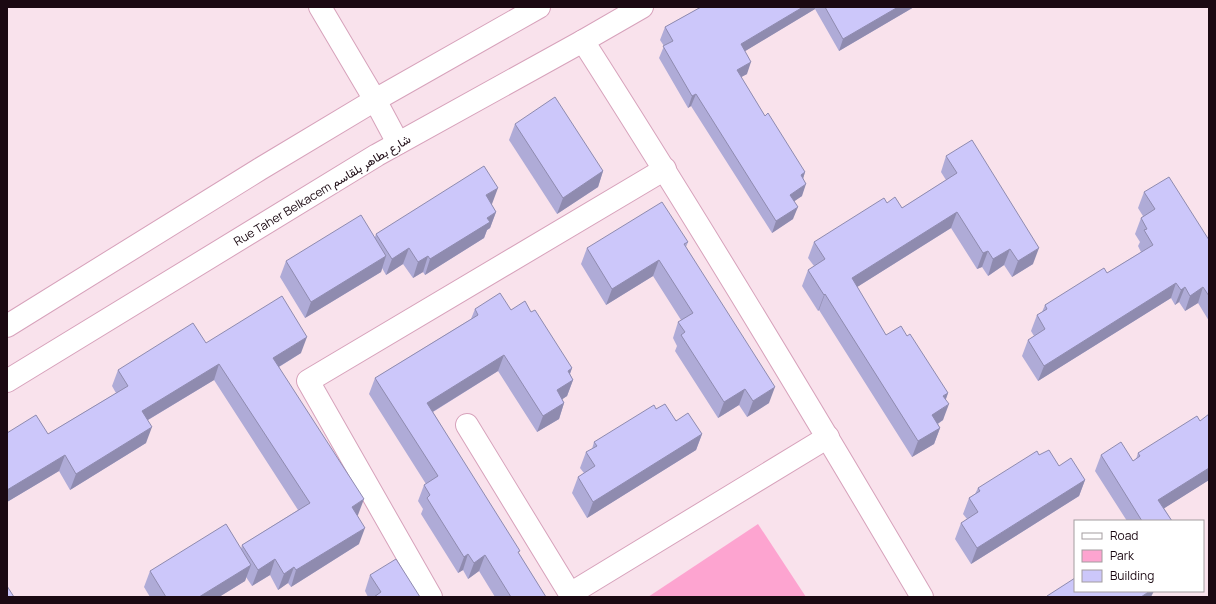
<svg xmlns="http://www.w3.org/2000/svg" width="1216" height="604" font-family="Manrope,Vazirmatn,sans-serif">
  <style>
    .green { fill: #fda4d0 }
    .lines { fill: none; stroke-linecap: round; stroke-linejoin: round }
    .street-casing { stroke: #d7a2bb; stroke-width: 24 }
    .secondary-casing { stroke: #d7a2bb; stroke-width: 24 }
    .street { stroke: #fff; stroke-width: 22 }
    .secondary { stroke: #fff; stroke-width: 22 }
    .wall { fill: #afabd7 }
    .shaded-wall { fill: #8f8baf }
    .building { fill: #ccc7fa; stroke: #8f8baf }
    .labels { text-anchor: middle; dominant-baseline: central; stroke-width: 3; stroke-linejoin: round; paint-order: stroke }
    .street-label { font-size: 12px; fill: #1b0912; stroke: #fff }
  </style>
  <rect width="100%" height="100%" fill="#f9e2ec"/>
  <polygon class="green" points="758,524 806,597 648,597"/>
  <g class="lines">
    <g class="street-casing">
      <g id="street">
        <path d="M583,41C700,224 812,410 922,597"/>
        <polyline points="467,425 572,597"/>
        <polyline points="570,594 828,437"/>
        <polyline points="431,597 308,381 665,169"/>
      </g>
    </g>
    <g class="secondary-casing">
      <g id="secondary">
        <polyline points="320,7 375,100 398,143"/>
        <polyline points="7,326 260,169 375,100 539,7"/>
        <polyline points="7,381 377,155 583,41 642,7"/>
      </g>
    </g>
    <use href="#street" class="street"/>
    <use href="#secondary" class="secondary"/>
  </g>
  <g class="wall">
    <polygon points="701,7 914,7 839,51 815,9 745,51 747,74 741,77 765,116 805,172 803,179 802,196 794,201 793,219 772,233 691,106 688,108 659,58 664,46 660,40 665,27"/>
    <polygon points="515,124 603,171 598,187 557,214 509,140"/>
    <polygon points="946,156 1033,264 1012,277 1004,265 988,276 982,267 977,269 951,228 857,287 886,335 907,336 948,393 946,399 943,420 938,424 940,428 934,444 912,457 819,310 818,311 802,286 808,270 814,266 808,258 814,242 887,203 902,208 946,180 941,172"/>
    <polygon points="1144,192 1209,240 1209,321 1198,303 1185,311 1179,302 1175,305 1171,298 1038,381 1022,356 1028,340 1034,336 1031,331 1037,315 1042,312 1045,305 1107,273 1141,252 1138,246 1140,242 1135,234 1141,218 1143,216 1138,208"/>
    <polygon points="491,204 496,212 490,228 487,230 484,238 425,275 423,272 413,278 403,264 386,275 382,268 381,272 305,318 280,277 286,261 375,237 376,234 492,204"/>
    <polygon points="688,242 686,247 769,403 747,417 739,405 718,418 675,351 677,346 673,338 678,322 681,320 653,276 606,305 581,264 587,248"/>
    <polygon points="475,309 531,312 572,368 570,374 573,380 567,396 562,399 564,403 559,419 537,432 498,371 433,412 519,554 546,597 495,597 479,571 468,579 463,570 458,573 421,514 423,509 418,501 424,485 426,484 369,394 375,378 471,319"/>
    <polygon points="206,343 301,353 279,367 358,515 357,516 359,544 291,587 288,583 278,590 270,575 252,586 246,577 245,581 219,597 150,597 144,587 150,571 241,549 242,545 298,510 214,380 148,420 146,443 70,490 59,471 7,502 7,433 48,434 116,393 112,386 118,370"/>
    <polygon points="656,409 702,434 696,450 587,518 572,493 578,477 584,473 580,468 586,452 592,449 594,442"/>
    <polygon points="1200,421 1209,480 1164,508 1172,521 1127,521 1095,471 1101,455 1133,461 1136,459 1138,453"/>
    <polygon points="1039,455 1085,480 1079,496 971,564 955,539 961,523 967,519 963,514 969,498 975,494 978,488"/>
    <polygon points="370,575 420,597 368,597 365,591"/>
  </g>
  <g class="shaded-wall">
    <polygon points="803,7 815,7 815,9 737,56 741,44"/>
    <polygon points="898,7 914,7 839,51 843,39"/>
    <polygon points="751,62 747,74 732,82 737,70"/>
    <polygon points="696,94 691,106 688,108 692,96"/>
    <polygon points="603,171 598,187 557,214 563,198"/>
    <polygon points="805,172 801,185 801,175"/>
    <polygon points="806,184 802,196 786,207 790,195"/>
    <polygon points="498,188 492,204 480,211 486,195"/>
    <polygon points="798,207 793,219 772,233 776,221"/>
    <polygon points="496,212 490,228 487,230 484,238 425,275 430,259"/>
    <polygon points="957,212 951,228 846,294 852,278"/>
    <polygon points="409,248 403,264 386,275 392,259"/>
    <polygon points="1039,248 1033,264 1012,277 1018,261"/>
    <polygon points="1010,249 1004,265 988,276 993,259"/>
    <polygon points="988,251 982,267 977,269 983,253"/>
    <polygon points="386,256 381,272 305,318 311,302"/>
    <polygon points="428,256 423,272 413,278 418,262"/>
    <polygon points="659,260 653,276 606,305 612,289"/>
    <polygon points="1176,283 1171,298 1038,381 1044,366"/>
    <polygon points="1185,287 1179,302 1175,305 1181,290"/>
    <polygon points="1203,287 1198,303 1185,311 1190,296"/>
    <polygon points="825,294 819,310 818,311 824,295"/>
    <polygon points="307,337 301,353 267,374 273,358"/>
    <polygon points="504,355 498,371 421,419 427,403"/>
    <polygon points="219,364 214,380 136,427 142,411"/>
    <polygon points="572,368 566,384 573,380 567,396 551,407 557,390 568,371"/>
    <polygon points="775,387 769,403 747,417 753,401"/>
    <polygon points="745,389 739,405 718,418 724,402"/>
    <polygon points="948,393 942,409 949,404 943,420 926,431 932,415 943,396"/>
    <polygon points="564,403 559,419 537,432 543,416"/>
    <polygon points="152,427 146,443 70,490 76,474"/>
    <polygon points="940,428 934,444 912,457 918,441"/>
    <polygon points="702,434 696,450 587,518 593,502"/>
    <polygon points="65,455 59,471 7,502 7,490"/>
    <polygon points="1209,468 1209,480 1152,516 1158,500"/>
    <polygon points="1085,480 1079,496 971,564 977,548"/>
    <polygon points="364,499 358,515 346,523 352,507"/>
    <polygon points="365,528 359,544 291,587 296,570"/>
    <polygon points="468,554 463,570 458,573 464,557"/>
    <polygon points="485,555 479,571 468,579 474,563"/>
    <polygon points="275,559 270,575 252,586 258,570"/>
    <polygon points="251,565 245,581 219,597 199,597"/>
    <polygon points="294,567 288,583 278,590 284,574"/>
    <polygon points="1150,591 1154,591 1151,597 1141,597"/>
  </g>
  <g class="building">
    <polygon points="701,7 803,7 741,44 751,62 737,70 765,116 768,113 805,172 801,175 806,184 790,195 798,207 776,221 696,94 692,96 663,46 673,41 665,27"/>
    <polygon points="825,7 898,7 843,39"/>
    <polygon points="555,97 603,171 563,198 515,124"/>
    <polygon points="972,140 1039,248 1018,261 1010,249 993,259 988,251 983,253 957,212 852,278 886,335 901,326 907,336 910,334 948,393 943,396 949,404 932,415 940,428 918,441 825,294 824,295 808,270 825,259 814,242 884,198 887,203 895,197 902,208 957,173 946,156"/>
    <polygon points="484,166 498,188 486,195 496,212 487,218 490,222 430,259 428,256 418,262 409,248 392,259 376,234"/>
    <polygon points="1169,177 1209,240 1209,296 1203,287 1190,296 1185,287 1181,290 1176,283 1044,366 1028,340 1045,329 1037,315 1047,309 1045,305 1104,268 1107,273 1153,245 1144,230 1147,229 1141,218 1155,209 1144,192"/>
    <polygon points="662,202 688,242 684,244 775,387 753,401 745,389 724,402 681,335 685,332 678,322 693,313 659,260 612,289 587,248"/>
    <polygon points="361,215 386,256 311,302 286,261"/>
    <polygon points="500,293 511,310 525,301 531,312 535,310 572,368 568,371 573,380 557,390 564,403 543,416 504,355 427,403 520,551 518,552 546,597 511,597 485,555 474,563 468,554 464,557 427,498 430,495 424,485 438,476 375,378 478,315 475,309"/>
    <polygon points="282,296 307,337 273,358 364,499 352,507 365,528 296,570 294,567 284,574 275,559 258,570 242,545 310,503 219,364 142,411 152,427 76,474 65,455 7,490 7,433 36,415 48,434 128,386 118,370 193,323 206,343"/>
    <polygon points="665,404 676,421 688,413 702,434 593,502 578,477 595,466 586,452 597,446 594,442 654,405 656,409"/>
    <polygon points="1209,414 1209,468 1158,500 1172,521 1142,521 1101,455 1121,442 1133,461 1140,456 1138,453 1197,416 1200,421"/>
    <polygon points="1049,450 1059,466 1071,458 1085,480 977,548 961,523 978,512 969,498 980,491 978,488 1037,451 1039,455"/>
    <polygon points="226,524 251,565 199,597 166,597 150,571"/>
    <polygon points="396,559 420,597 374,597 381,592 370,575"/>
    <polygon points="1075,578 1075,591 1150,591 1141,597 1048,597 1047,596"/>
    <polygon points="7,586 14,597 7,597"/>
  </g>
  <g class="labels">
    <g class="street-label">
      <text transform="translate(322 190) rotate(-31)">Rue Taher Belkacem شارع بطاهر بلقاسم</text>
    </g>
  </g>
  <rect width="1216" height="604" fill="none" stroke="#1b0912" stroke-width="16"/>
  <rect x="1074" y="520" width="130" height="72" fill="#ffffff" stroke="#a49da0"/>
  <rect x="1082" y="533" width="20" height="6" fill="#ffffff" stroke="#a49da0"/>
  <text x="1110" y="540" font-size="12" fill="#1b0912">Road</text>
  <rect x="1082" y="550" width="20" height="12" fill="#fda4d0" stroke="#a49da0"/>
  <text x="1110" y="560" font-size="12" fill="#1b0912">Park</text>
  <rect x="1082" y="570" width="20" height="12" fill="#ccc7fa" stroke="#a49da0"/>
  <text x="1110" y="580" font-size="12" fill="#1b0912">Building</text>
</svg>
